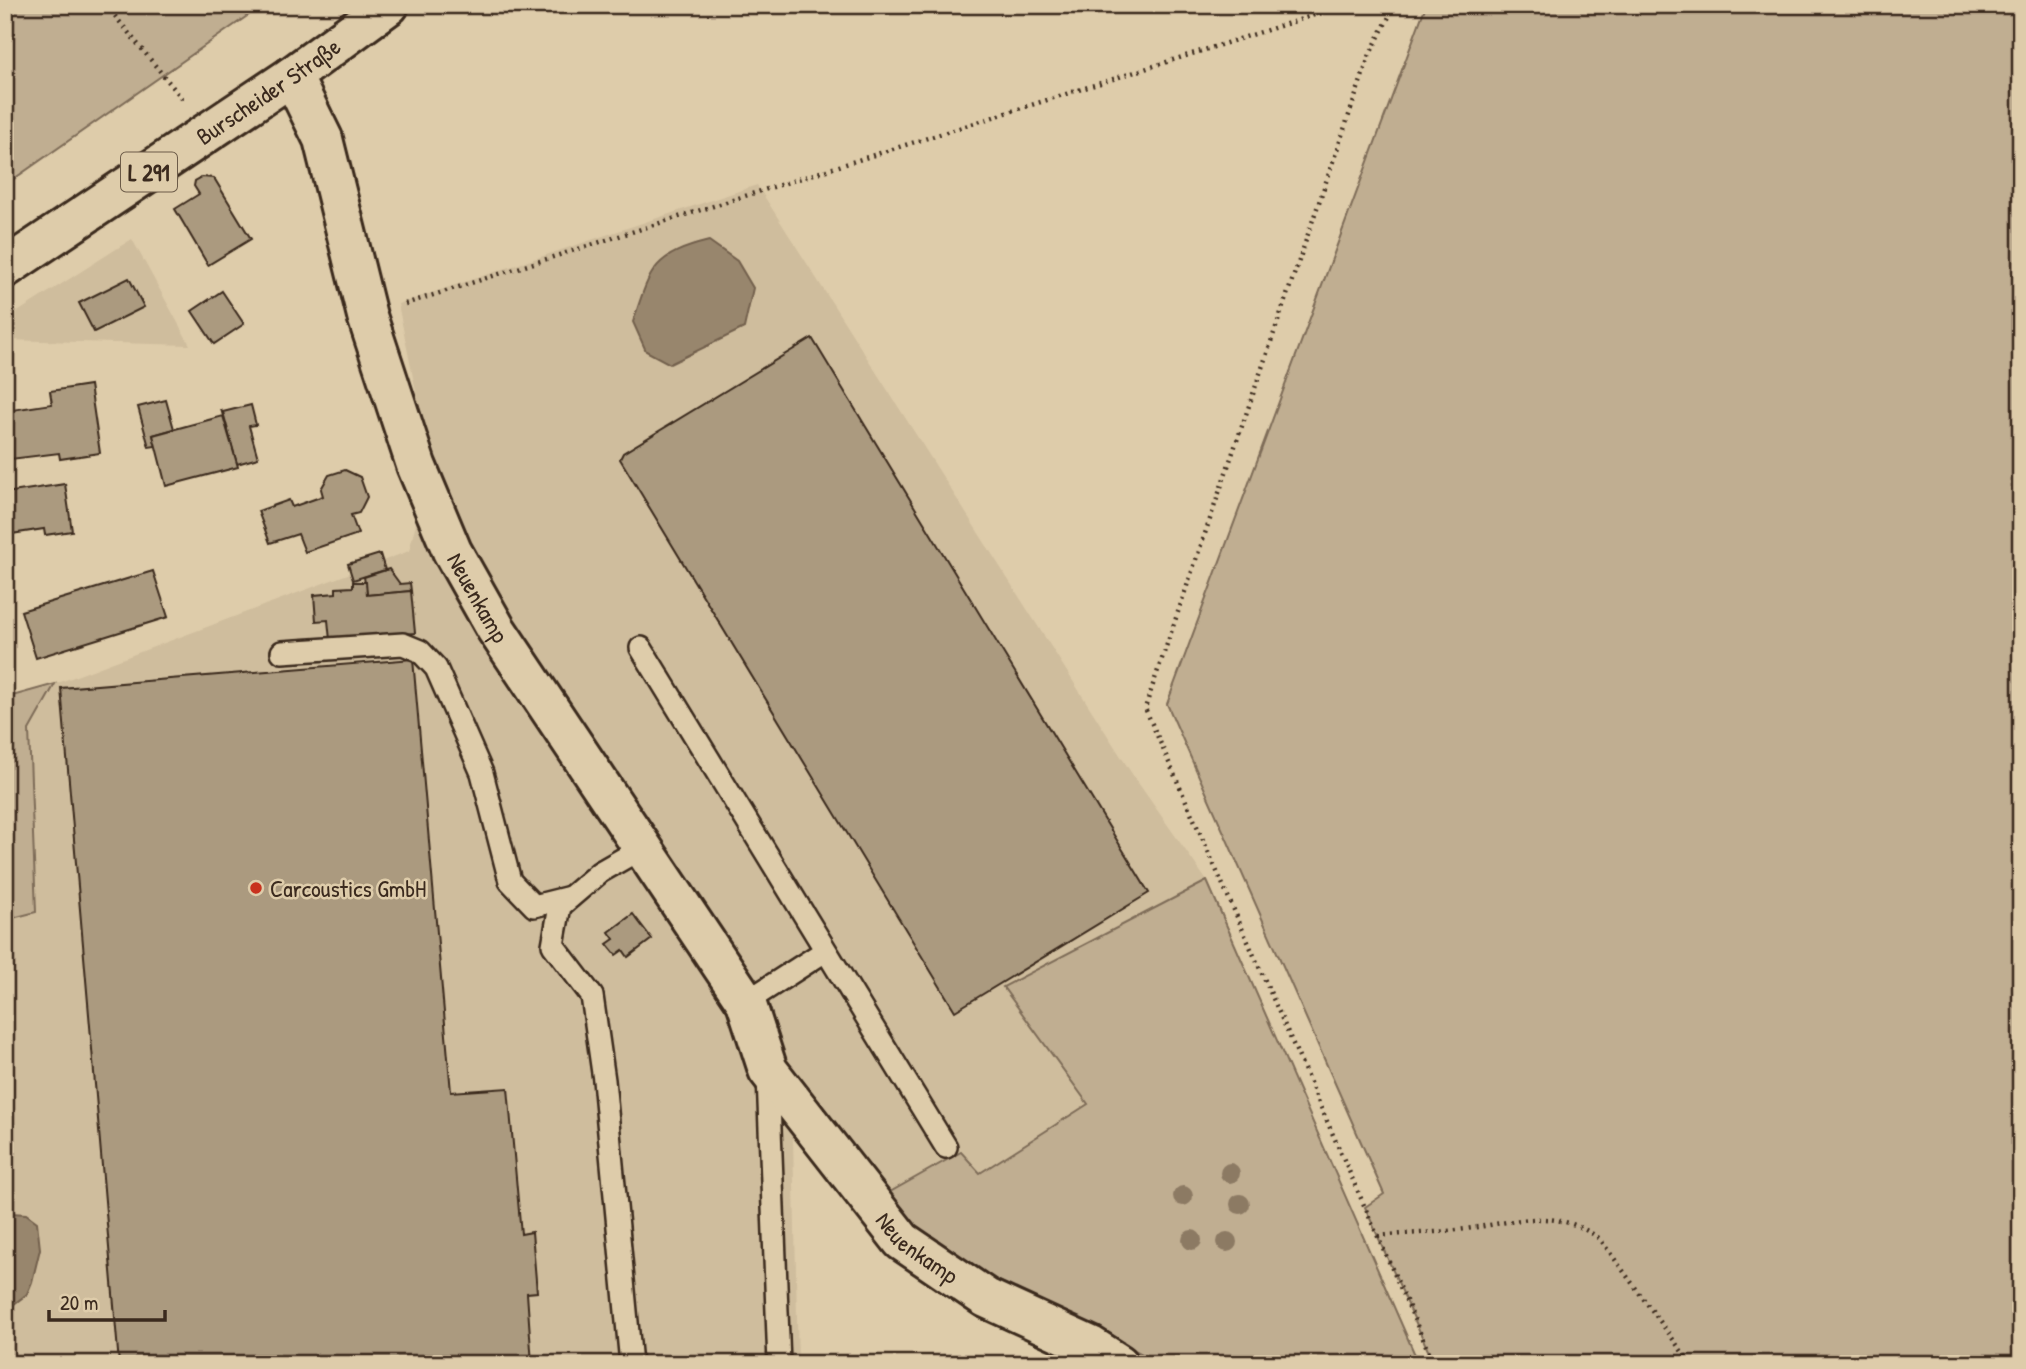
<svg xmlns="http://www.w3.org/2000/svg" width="2026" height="1369" font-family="'Patrick Hand',sans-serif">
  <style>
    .built { fill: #cfbd9d }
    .green { fill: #c0ae91; stroke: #7e6c58; stroke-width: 2 }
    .water { fill: #98866d; stroke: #73614d; stroke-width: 2 }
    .building { fill: #ab9a7f; stroke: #3b2a1e; stroke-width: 2 }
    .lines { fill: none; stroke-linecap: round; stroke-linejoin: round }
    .service-casing { stroke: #3b2a1e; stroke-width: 26 }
    .minor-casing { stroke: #3b2a1e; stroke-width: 44 }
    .primary-casing { stroke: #3b2a1e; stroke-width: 44 }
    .path { stroke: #3b2a1e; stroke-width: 4.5; stroke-dasharray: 2 5; stroke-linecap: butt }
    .service { stroke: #deccaa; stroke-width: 21 }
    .minor { stroke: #deccaa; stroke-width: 38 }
    .primary { stroke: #deccaa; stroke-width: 38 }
    .tree { fill: #8c7a64 }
    .poi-dot { fill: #c8321e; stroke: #deccaa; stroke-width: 2.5 }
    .labels { text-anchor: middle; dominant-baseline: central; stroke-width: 5; stroke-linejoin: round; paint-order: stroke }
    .shield { fill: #deccaa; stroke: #6c5b48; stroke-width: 2 }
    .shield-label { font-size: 23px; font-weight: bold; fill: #3b2a1e }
    .street-label { font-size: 24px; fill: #3b2a1e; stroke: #deccaa }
    .poi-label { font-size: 24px; fill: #3b2a1e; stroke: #deccaa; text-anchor: start }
  </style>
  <rect width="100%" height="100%" fill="#deccaa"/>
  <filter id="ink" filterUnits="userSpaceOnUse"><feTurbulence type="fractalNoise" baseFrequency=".0143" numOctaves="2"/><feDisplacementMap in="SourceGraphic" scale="14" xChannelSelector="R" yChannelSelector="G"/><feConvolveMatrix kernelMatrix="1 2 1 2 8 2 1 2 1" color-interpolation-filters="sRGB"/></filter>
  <g filter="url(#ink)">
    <g class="built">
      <polygon points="757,185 1134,777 1207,881 1004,986 1088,1103 980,1174 960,1152 883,1196 793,1138 798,1364 5,1364 5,920 36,912 29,730 55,684 409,551 431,465 398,304"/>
      <polygon points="132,239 190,345 5,340 5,320"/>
    </g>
    <g class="green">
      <polygon points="5,5 263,5 5,185"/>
      <polygon points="1426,5 2021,5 2021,1364 1434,1364 1365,1207 1384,1194 1167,704"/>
      <polygon points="55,684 29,730 36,912 5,920 5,698"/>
      <polygon points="1207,881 1419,1364 1161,1364 1049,1305 934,1250 883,1196 961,1152 980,1173 1088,1104 1003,987"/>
    </g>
    <g class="water">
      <path d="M709,241L737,261L753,288L744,328L670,364L646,351L633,322C650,270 652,255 709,241Z"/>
      <polygon points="11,1213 26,1214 37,1222 40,1249 32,1282 27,1294 5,1311 5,1216"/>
    </g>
    <g class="building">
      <polygon points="202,177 214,178 251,239 208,265 175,209 199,194 194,186 195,181"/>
      <polygon points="129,278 144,307 94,332 79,303"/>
      <polygon points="222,291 244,324 214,344 192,311"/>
      <polygon points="812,338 1149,893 955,1011 620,459 623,453"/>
      <polygon points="90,385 100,453 60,459 59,453 11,459 5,411 52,404 50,391"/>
      <polygon points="166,400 174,429 153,435 156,446 149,447 138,407"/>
      <polygon points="251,405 256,425 249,426 258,458 237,464 223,412"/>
      <polygon points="221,409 238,467 166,486 153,435 223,416"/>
      <polygon points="345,470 360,477 367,497 359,513 351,515 358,534 305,552 298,534 270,543 258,511 289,500 292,507 323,496 321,489 329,475"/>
      <polygon points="65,484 72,531 45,535 44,529 5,535 5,493"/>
      <polygon points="380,554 385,570 353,580 348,564"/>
      <polygon points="389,569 400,584 410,583 411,591 367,595 364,577"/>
      <polygon points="153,571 168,617 36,658 21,611"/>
      <polygon points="353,582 366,582 367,595 411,591 415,633 330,640 328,620 316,621 314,595 336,593 336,588 353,587"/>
      <polygon points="413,659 451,1092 508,1088 521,1234 532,1232 537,1292 527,1293 532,1364 119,1364 61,688"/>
      <polygon points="633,914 652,939 628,957 623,950 616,955 607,944 614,939 609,932"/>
    </g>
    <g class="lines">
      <g class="service-casing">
        <g id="service">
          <polyline points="641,648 946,1147"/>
          <polyline points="282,652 403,644 420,651 436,668 482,773 510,881 534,906 570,897"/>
          <polyline points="746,1002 825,951"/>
          <polyline points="768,1076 779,1364"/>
          <polyline points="631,1364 604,1080 592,996 553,945 560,906 600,872 642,848"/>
        </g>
      </g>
      <g class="minor-casing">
        <g id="minor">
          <path id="s1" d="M292,76L323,139L367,316L416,465L452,551L496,629L746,1002L768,1070L902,1241L986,1298L1091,1346L1119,1364"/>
        </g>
      </g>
      <g class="primary-casing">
        <g id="primary">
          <path id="s2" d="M5,268L292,76L389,5"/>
        </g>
      </g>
      <g class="path">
        <polyline points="106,5 185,102"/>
        <polyline points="1395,5 1370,54 1145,708 1434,1364"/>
        <polyline points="405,304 1346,5"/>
        <path d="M1378,1236C1407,1233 1437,1233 1465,1229C1516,1222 1555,1206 1600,1239L1691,1364"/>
      </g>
      <use href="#service" class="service"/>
      <use href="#minor" class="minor"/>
      <use href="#primary" class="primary"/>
    </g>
    <g class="tree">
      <circle cx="1230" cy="1173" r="10"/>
      <circle cx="1183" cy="1196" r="10"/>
      <circle cx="1240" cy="1204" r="10"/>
      <circle cx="1192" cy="1240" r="10"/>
      <circle cx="1227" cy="1242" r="10"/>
    </g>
  </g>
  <circle class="poi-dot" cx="256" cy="888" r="7"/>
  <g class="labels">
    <rect class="shield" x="121" y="152.5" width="56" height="39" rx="5"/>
    <g class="shield-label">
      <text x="149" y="172">L 291</text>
    </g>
    <g class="street-label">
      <text stroke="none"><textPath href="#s2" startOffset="317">Burscheider Straße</textPath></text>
      <text stroke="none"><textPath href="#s1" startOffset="556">Neuenkamp</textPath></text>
      <text stroke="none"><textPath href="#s1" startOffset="1346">Neuenkamp</textPath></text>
    </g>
    <g class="poi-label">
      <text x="270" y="888">Carcoustics GmbH</text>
    </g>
  </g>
  <rect width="2026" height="1369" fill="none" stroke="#deccaa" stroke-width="28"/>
  <rect x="14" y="14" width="1998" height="1341" fill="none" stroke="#3b2a1e" stroke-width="2.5" filter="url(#ink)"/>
  <path d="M49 1310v10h116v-10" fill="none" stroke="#3b2a1e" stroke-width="3.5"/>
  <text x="60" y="1310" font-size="21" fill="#3b2a1e" stroke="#deccaa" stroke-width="5" paint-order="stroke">20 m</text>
</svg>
